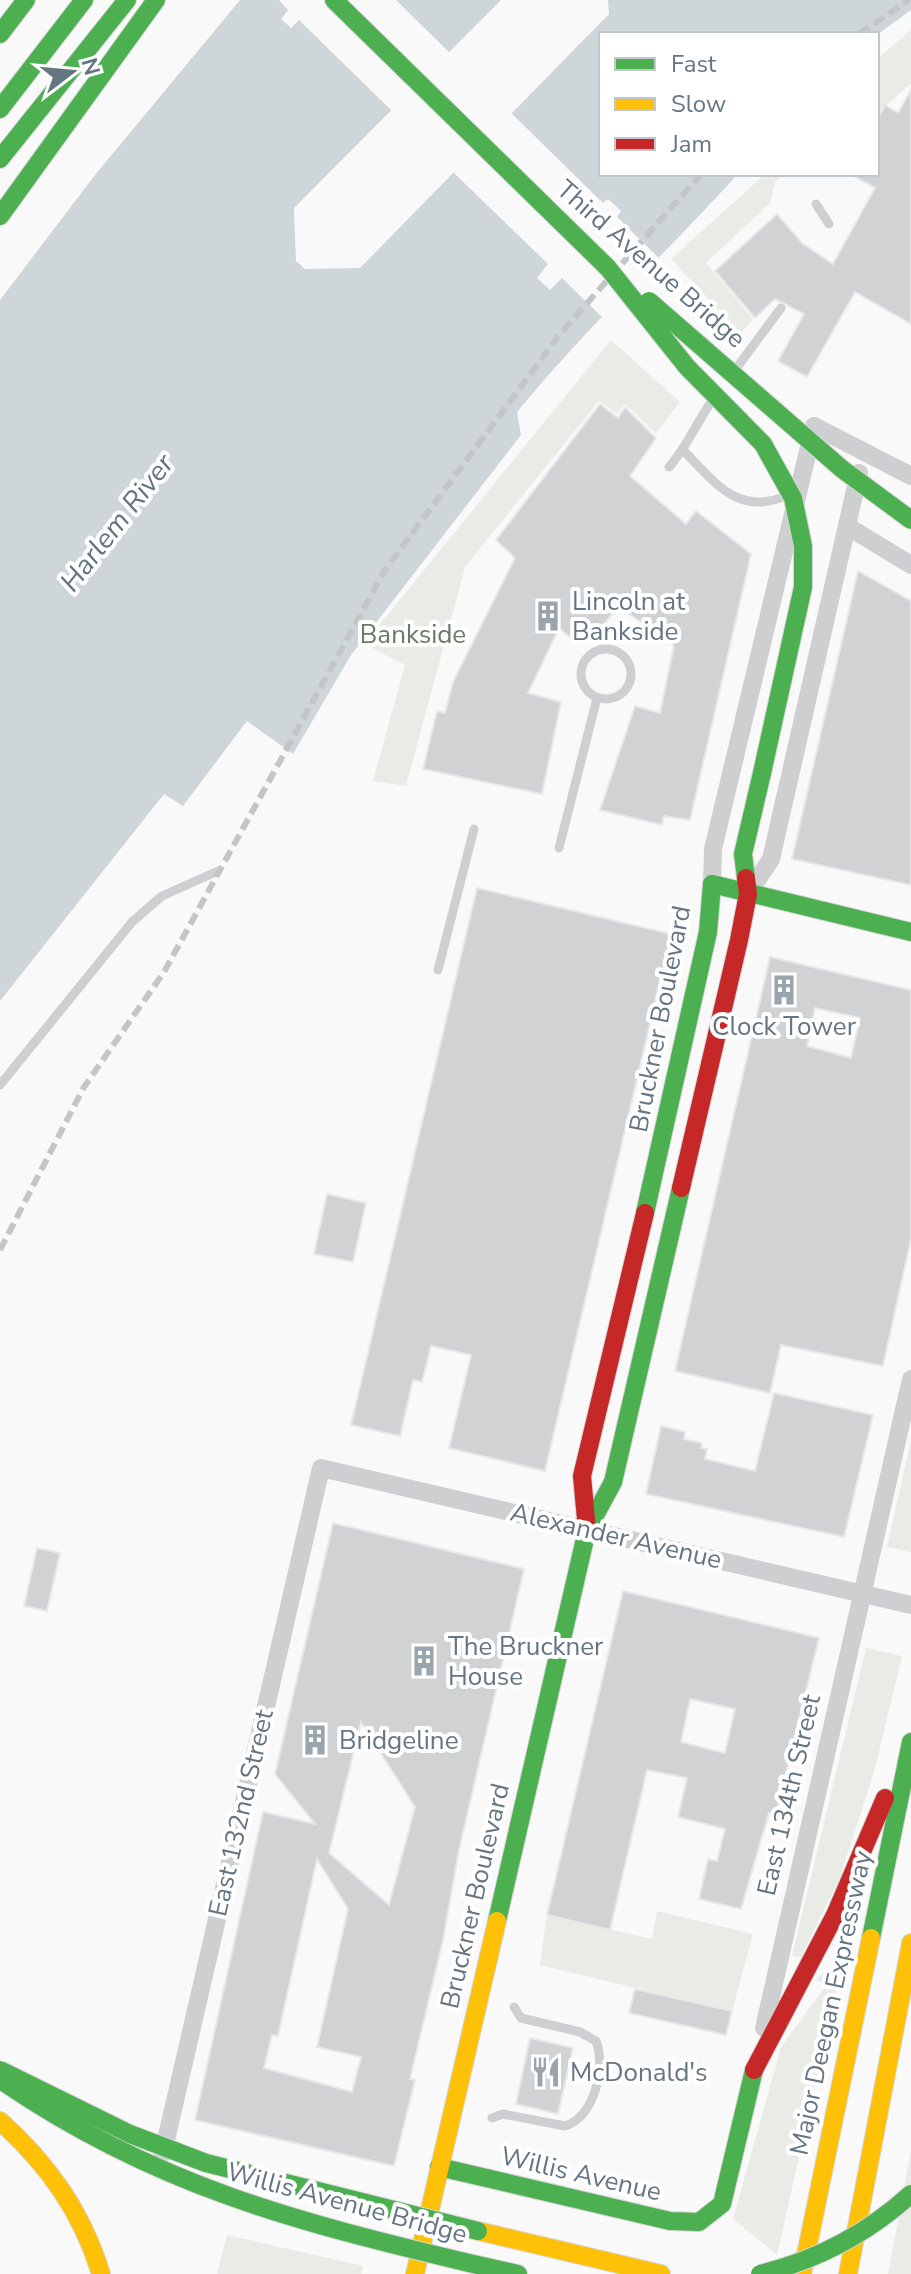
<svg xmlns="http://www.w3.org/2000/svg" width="911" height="2274" font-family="'Nunito Sans',sans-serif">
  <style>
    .green { fill: #e8ebe6 }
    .water { fill: #ced6d9 }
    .pier { fill: #f9f9f9 }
    .building { fill: #d0d2d3; stroke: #e8e8e8; stroke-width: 2; fill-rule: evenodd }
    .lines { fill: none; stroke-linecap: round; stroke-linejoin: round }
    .fast-casing { stroke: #d5d6d7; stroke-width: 20 }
    .slow-casing { stroke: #d5d6d7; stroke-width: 20 }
    .jam-casing { stroke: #d5d6d7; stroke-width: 20 }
    .lane { stroke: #cecfd0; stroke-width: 9 }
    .street { stroke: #cecfd0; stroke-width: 18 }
    .fast { stroke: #4caf50; stroke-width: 18 }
    .slow { stroke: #ffc107; stroke-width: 18 }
    .jam { stroke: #c62828; stroke-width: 18 }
    .rail { stroke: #c3c5c6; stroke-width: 6; stroke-dasharray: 12 6; stroke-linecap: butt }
    .fast-bridge-casing { stroke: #d5d6d7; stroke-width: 20; stroke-linecap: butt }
    .fast-bridge { stroke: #4caf50; stroke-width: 18 }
    .labels { text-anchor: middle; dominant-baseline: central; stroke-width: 8; stroke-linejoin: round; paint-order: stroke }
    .street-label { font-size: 26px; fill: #657683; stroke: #fff }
    .poi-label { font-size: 26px; fill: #657683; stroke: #fff; text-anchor: start }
    .park-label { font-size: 26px; fill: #687a64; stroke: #fff }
    .water-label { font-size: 28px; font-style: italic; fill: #60757c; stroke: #fff }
  </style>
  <rect width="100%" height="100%" fill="#f9f9f9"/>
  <g class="green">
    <polygon points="911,30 911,83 877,114 877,59"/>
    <polygon points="765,174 783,174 775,182 770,203 706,263 753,319 741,333 671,259"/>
    <polygon points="611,340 680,402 656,433 625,404 617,414 599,401 465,567 406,786 373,781 405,665 364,644"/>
    <polygon points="911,1440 911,1552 887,1547"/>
    <polygon points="866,1648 902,1656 874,1772 840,1877 801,1957 792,1956"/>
    <polygon points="657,1911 753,1934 732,2011 540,1965 547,1915 652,1939"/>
    <polygon points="835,1968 840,1976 777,2255 733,2219 781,2047 825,1987 817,1979 825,1970"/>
    <polygon points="911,2151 911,2274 888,2274"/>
    <polygon points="227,2235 363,2266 361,2274 217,2274"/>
  </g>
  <path class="water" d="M240,0H501L294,208L296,261L305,269L360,268L609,14L608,0H911V10L877,35L601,34V174H738C665,254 586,328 517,412L521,435L351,655L293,754L247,721L183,806L164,794L0,1001V300L95,175Z"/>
  <g class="pier">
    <polygon points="279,0 396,0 452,55 394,113 299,20 291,28 281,19 288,10"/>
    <polygon points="509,111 603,203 608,199 621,211 617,217 663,262 605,320 562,278 550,290 537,278 548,264 451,170"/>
  </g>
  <g class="building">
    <polygon points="911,90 911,324 855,292 807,377 778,361 804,314 775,299 755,318 715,271 777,214 802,243 833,264 875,188 850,174 877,174 877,120 885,105 898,113"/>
    <polygon points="600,404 618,418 625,407 656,438 630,476 686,524 696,511 751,554 690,820 664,816 662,825 600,810 635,706 660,713 674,646 618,606 598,632 589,625 576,642 559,628 528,693 561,702 542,794 423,769 437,711 445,713 453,682 515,558 496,540"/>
    <polygon points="858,571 911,601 911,885 792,859"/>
    <polygon points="477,888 671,934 545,1471 449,1448 471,1355 431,1346 422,1382 413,1380 400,1436 351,1425"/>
    <path d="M770,957L911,990V1239L883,1366L781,1345L770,1393L675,1371ZM815,1008L860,1018L851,1058L807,1046Z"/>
    <polygon points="327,1194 366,1203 353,1262 314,1254"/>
    <polygon points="774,1393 873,1415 844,1537 646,1494 661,1426 685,1432 684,1439 702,1443 701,1448 707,1449 705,1459 755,1471"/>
    <path d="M333,1523L524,1569L459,1850L443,1940L410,2079L415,2080L394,2166L195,2120L263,1812L315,1824L275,1774ZM361,1722L415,1807L389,1905L329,1853ZM317,1859L348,1909L317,2047L361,2057L352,2092L264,2068L272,2035L278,2036Z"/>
    <polygon points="37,1548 60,1553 47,1611 24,1606"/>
    <path d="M623,1591L819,1638L776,1814L769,1813L741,1909L699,1899L708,1859L717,1861L725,1829L678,1817L687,1778L647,1770L610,1930L547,1915ZM690,1699L735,1709L725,1753L681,1742Z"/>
    <polygon points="635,1989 732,2011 726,2035 629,2013"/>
    <polygon points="530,2038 573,2048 558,2114 516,2104"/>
  </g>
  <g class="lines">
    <g class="fast-casing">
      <g id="fast">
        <polyline points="334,0 608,268"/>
        <polyline points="0,34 26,0"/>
        <polyline points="0,109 84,0"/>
        <polyline points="0,159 127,0"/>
        <polyline points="0,216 156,0"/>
        <polyline points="746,878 743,854 762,773"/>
        <polyline points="712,884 911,932"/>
        <polyline points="645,1213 708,932 712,884"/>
        <polyline points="497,1921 587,1530 613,1482 681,1188"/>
        <polyline points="871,1938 911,1742"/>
        <polyline points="439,2167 670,2221 699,2222 722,2204 754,2070"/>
        <polyline points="469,2263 518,2274"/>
      </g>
    </g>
    <g class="slow-casing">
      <g id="slow">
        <path d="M0,2121C48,2164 82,2212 101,2274"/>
        <polyline points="478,2231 661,2274"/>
        <polyline points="415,2274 497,1921"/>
        <polyline points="802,2274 871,1938"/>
        <polyline points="848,2274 911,1943"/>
      </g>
    </g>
    <g class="jam-casing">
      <g id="jam">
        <polyline points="681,1188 739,940 748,894 746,878"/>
        <polyline points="587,1530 582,1476 645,1213"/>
        <polyline points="754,2070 835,1915 885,1798"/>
      </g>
    </g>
    <g class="lane">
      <polyline points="816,204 829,224"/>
      <polyline points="735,370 781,308"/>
      <path d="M684,451C716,484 739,517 788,495"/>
      <path d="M669,467C687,447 696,423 712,401"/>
      <circle cx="606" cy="674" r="25"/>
      <polyline points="559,848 597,698"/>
      <polyline points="438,970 474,829"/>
      <polyline points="0,1085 132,922 162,896 218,871"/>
      <path d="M492,2118L503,2114L565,2126C595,2117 606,2066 596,2041L580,2032L521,2018L514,2007"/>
    </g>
    <g class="street">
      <polyline points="847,526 911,565"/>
      <polyline points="712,884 713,849 814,426 911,476"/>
      <polyline points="748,894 771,859 859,473"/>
      <polyline points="764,2028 911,1379"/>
      <polyline points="163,2153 321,1468 911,1605"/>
    </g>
    <use href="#fast" class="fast"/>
    <use href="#slow" class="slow"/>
    <use href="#jam" class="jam"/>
    <g class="rail">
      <polyline points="859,34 909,0"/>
      <polyline points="0,1250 84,1087 164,972 385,570 560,334 701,174"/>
    </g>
    <g class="fast-bridge-casing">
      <g id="fast-bridge">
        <polyline points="608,268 687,367 763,444 793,498 803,546 803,587 762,773"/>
        <polyline points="649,301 842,469 911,520"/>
        <polyline points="0,2070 130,2134 206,2163 478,2231"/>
        <path d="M5,2083C155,2185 296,2222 469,2263"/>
        <path d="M760,2274C818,2260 867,2234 911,2194"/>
      </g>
    </g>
    <use href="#fast-bridge" class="fast-bridge"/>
  </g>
  <defs>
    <g id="building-bare" transform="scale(2.4)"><path d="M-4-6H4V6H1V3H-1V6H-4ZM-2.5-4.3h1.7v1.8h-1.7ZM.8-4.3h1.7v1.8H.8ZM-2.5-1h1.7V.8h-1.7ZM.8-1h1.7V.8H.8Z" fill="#99a4ac" stroke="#fff" stroke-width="2.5" paint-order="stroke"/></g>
    <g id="restaurant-bare" transform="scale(2.4)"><path d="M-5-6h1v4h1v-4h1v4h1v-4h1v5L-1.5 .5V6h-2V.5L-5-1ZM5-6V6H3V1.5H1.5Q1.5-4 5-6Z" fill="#99a4ac" stroke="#fff" stroke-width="2.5" paint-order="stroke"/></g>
  </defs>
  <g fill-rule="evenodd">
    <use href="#building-bare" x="548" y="616"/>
    <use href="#building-bare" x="784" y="990"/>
    <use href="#building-bare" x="424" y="1661"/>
    <use href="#building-bare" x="315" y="1740"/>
    <use href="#restaurant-bare" x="546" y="2072"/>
  </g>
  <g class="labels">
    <g class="street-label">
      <text transform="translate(651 264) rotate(41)">Third Avenue Bridge</text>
      <text transform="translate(660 1019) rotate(-79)">Bruckner Boulevard</text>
      <text transform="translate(616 1536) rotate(13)">Alexander Avenue</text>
      <text transform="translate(789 1795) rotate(-77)">East 134th Street</text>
      <text transform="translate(241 1813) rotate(-77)">East 132nd Street</text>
      <text transform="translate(475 1896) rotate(-77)">Bruckner Boulevard</text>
      <text transform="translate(831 2003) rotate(-78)">Major Deegan Expressway</text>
      <text transform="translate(581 2174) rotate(13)">Willis Avenue</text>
      <text transform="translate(347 2203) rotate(15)">Willis Avenue Bridge</text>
    </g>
    <g class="poi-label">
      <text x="572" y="601">Lincoln at<tspan x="572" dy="30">Bankside</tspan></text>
      <text x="784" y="1026" text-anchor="middle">Clock Tower</text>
      <text x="448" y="1646">The Bruckner<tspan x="448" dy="30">House</tspan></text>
      <text x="339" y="1740">Bridgeline</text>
      <text x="570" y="2072">McDonald's</text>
    </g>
    <g class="park-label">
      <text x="413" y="634">Bankside</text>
    </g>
    <g class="water-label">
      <text transform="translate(117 523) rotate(-52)">Harlem River</text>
    </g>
  </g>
  <rect x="599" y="32" width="280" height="144" fill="#ffffff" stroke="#c1c8cd" stroke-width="2"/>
  <rect x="615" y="58" width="40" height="12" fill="#4caf50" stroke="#c1c8cd" stroke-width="2"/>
  <text x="671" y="72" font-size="24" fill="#657683">Fast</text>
  <rect x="615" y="98" width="40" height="12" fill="#ffc107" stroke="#c1c8cd" stroke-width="2"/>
  <text x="671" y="112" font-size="24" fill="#657683">Slow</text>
  <rect x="615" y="138" width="40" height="12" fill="#c62828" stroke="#c1c8cd" stroke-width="2"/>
  <text x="671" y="152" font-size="24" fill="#657683">Jam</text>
  <g transform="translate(72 72) rotate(74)" stroke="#ffffff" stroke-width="6" paint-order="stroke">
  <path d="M0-6L14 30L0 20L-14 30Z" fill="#657683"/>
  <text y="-12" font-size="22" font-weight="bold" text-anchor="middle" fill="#657683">N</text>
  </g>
</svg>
